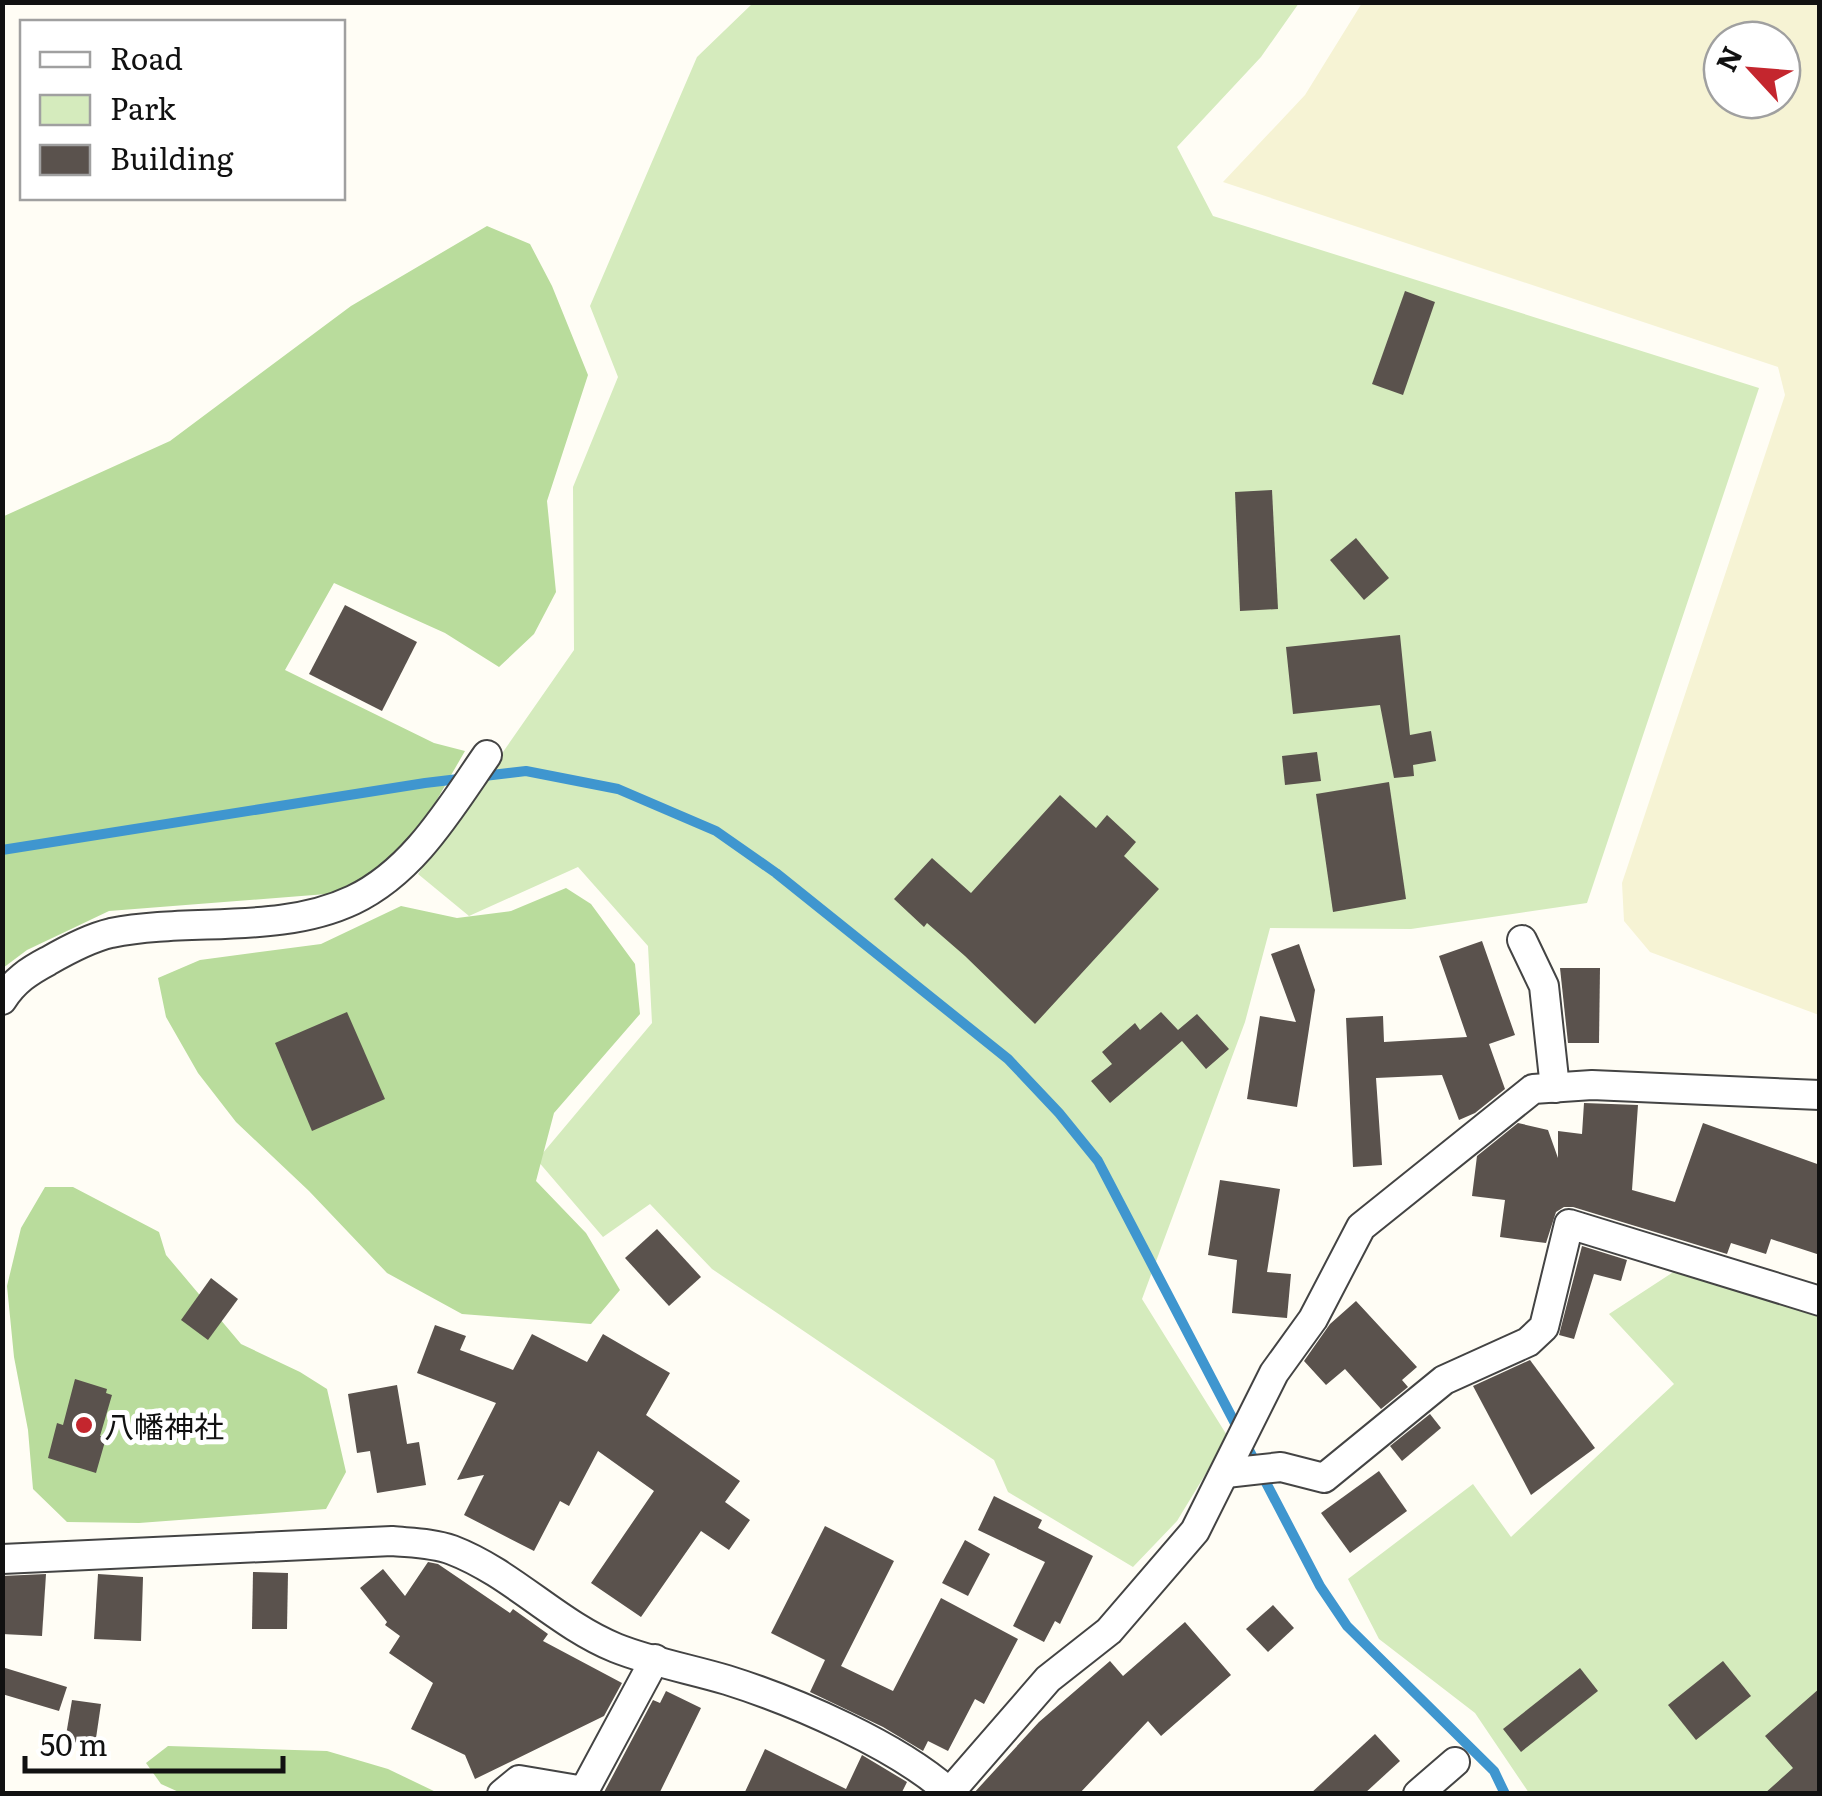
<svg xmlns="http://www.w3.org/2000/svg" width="1822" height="1796" font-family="Literata,'Noto Sans JP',serif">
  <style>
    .farmland { fill: #f6f3d4; fill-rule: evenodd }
    .green { fill: #d5ebbd }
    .forest { fill: #b9dc9c }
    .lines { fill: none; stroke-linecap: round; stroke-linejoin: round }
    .stream { stroke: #3f96cf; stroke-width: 10 }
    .building { fill: #5a524d }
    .minor-casing { stroke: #444; stroke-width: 32 }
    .minor { stroke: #fff; stroke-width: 28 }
    .poi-dot { fill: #c4262e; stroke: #fff; stroke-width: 4 }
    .labels { text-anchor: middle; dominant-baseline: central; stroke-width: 10; stroke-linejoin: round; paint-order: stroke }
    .poi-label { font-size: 30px; fill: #111; stroke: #fff; text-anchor: start }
  </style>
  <rect width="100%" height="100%" fill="#fffdf5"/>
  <path class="farmland" d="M1362,3H1819V1015L1650,952L1624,921L1622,883L1785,395L1778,367L1223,182L1305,95ZM1722,40H1782V100H1722Z"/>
  <g class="green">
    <polygon points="753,3 1299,3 1261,57 1177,147 1213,216 1759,388 1587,903 1411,929 1270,928 1245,1022 1142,1299 1228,1437 1177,1521 1133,1567 1008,1492 994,1460 712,1269 650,1204 603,1237 537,1160 652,1023 648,946 578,867 469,916 418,874 574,650 573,487 618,377 590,306 697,57"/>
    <polygon points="1678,1269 1819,1307 1819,1793 1529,1793 1475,1713 1379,1639 1348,1579 1473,1484 1511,1537 1674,1384 1609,1314"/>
  </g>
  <g class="forest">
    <polygon points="487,226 530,244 552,286 588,375 547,501 556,592 534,634 499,667 445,633 334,583 285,670 434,743 465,751 435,803 392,860 339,893 109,911 27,950 3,968 2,517 170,441 351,306"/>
    <polygon points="566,888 591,904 635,964 640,1014 554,1113 536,1181 586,1233 620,1290 591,1324 462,1314 387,1273 309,1191 236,1122 198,1073 166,1017 158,978 200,960 321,944 401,906 457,918 511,911"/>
    <polygon points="45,1187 73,1187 159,1232 166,1255 241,1344 300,1372 327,1389 346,1472 326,1509 139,1523 67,1522 33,1489 28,1430 14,1357 7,1286 21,1228"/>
    <polygon points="168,1746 327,1751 388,1769 438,1793 181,1793 161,1784 146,1763"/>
  </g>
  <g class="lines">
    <polyline class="stream" points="2,850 425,783 526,771 618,789 716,831 776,873 1008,1059 1059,1113 1098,1161 1320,1586 1347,1626 1494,1771 1505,1794"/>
  </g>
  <g class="building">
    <polygon points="1405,291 1435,302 1403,395 1372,384"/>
    <polygon points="1272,490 1278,609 1240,611 1235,492"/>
    <polygon points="1356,538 1389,578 1364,600 1330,560"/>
    <polygon points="345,605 417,642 382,711 309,674"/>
    <polygon points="1400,635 1410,735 1431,731 1436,761 1413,765 1414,776 1394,778 1380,705 1293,714 1286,647"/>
    <polygon points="1317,752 1321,781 1285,785 1282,756"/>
    <polygon points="1389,782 1406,899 1333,912 1316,794"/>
    <polygon points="1060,795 1096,828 1107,815 1136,842 1124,856 1159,889 1035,1024 965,956 927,923 924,927 894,899 932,858 971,893"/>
    <polygon points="1482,941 1515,1035 1489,1044 1505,1089 1475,1113 1459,1120 1442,1075 1376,1078 1382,1165 1353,1167 1346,1018 1383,1016 1384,1042 1467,1037 1439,956"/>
    <polygon points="1299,944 1315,990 1297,1107 1247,1099 1260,1016 1296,1022 1271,954"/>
    <polygon points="1560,968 1600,968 1599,1043 1568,1043"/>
    <polygon points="347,1012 385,1099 312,1131 275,1043"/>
    <polygon points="1161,1012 1178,1030 1197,1014 1229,1049 1206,1069 1182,1041 1110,1103 1091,1081 1112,1064 1102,1052 1135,1023 1140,1030"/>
    <polygon points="1584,1103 1638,1105 1632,1190 1675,1202 1703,1123 1820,1165 1820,1255 1771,1239 1766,1254 1731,1243 1727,1254 1573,1207 1564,1207 1556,1212 1546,1243 1500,1237 1505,1200 1472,1196 1477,1156 1518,1123 1548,1130 1558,1158 1558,1131 1582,1134"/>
    <polygon points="1220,1180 1280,1189 1267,1272 1291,1274 1287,1318 1232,1313 1237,1260 1208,1255"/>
    <polygon points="657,1229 701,1277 669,1306 625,1258"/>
    <polygon points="1582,1246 1627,1260 1621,1281 1594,1274 1574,1339 1559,1335"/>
    <polygon points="211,1278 238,1299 208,1340 181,1320"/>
    <polygon points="1356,1301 1417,1367 1402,1380 1408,1387 1381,1409 1345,1369 1326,1385 1304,1361 1330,1324"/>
    <polygon points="435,1325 466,1336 460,1350 513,1370 532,1334 587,1362 603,1334 670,1373 646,1415 740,1481 725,1502 750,1520 729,1550 701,1531 641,1617 591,1583 654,1491 598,1451 569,1506 560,1501 534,1551 464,1515 484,1475 457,1480 496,1403 417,1373"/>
    <polygon points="1530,1360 1595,1448 1531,1495 1473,1386"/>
    <polygon points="75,1379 107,1389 106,1393 112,1395 100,1436 106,1438 96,1473 48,1458 57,1423 63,1425"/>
    <polygon points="397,1385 407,1444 419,1442 426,1485 377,1493 370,1451 357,1453 348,1394"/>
    <polygon points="1430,1414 1441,1428 1402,1461 1390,1446"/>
    <polygon points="1379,1471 1407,1511 1350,1553 1321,1513"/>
    <polygon points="994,1496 1042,1520 1038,1528 1093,1556 1060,1624 1055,1621 1044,1642 1013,1626 1045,1562 978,1530"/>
    <polygon points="825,1526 894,1561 841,1666 893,1691 941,1598 1018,1639 984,1704 975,1699 948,1751 928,1741 923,1751 883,1727 810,1692 825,1660 771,1633"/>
    <polygon points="965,1540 990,1554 968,1596 942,1583"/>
    <polygon points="428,1562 438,1564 510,1613 513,1609 548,1634 543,1641 622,1683 604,1716 475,1779 465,1755 411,1729 433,1683 389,1653 400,1636 385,1625 387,1622 360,1588 383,1569 405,1596"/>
    <polygon points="253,1572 288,1573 287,1629 252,1629"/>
    <polygon points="46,1574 42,1636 2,1634 2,1576"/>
    <polygon points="98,1574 143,1577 141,1641 94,1639"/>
    <polygon points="1273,1605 1294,1628 1268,1652 1246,1629"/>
    <polygon points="1185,1622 1231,1675 1161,1736 1148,1721 1079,1794 973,1794 1039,1722 1110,1661 1123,1676"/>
    <polygon points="1723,1661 1751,1696 1696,1740 1668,1705"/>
    <polygon points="2,1667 67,1687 59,1711 2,1694"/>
    <polygon points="1580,1668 1598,1691 1521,1752 1503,1729"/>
    <polygon points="1820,1688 1820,1794 1764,1794 1793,1768 1765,1736"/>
    <polygon points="666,1691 701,1708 659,1794 603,1794 653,1700 660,1703"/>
    <polygon points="72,1700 101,1704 95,1745 65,1741"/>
    <polygon points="1375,1734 1400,1761 1364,1794 1310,1794"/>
    <polygon points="765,1749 846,1789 862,1755 907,1782 901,1794 744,1794"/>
  </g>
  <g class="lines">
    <g class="minor-casing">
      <g id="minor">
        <polyline points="1522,940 1544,986 1555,1088"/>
        <path d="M2,1000C14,981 29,971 48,961C67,950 90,938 111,933C190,917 279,935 353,900C414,871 450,808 487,755"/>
        <polyline points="1226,1473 1281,1467 1324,1478 1444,1380 1528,1342 1544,1327 1569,1224 1820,1301"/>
        <path d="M2,1559L392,1541C412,1543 433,1543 452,1550C512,1573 557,1624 616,1648C651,1662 690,1669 727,1680C794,1701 899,1746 951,1794"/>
        <polyline points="949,1793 1048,1679 1109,1631 1195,1531 1274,1373 1313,1319 1361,1227 1533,1089 1592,1085 1820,1095"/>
        <polyline points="502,1794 519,1780 584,1791 655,1659"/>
        <polyline points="1418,1794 1455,1762"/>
      </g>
    </g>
    <use href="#minor" class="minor"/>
  </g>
  <circle class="poi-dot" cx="84" cy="1425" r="10"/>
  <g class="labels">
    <g class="poi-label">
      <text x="104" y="1425">八幡神社</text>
    </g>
  </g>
  <rect width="1822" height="1796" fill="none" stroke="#111111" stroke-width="10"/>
  <rect x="20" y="20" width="325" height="180" fill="#ffffff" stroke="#a0a0a0" stroke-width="2.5"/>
  <rect x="40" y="52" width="50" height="15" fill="#ffffff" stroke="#a0a0a0" stroke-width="2.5"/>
  <text x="110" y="70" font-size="30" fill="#111111">Road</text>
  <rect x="40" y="95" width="50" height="30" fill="#d5ebbd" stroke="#a0a0a0" stroke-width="2.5"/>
  <text x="110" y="120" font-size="30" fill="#111111">Park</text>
  <rect x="40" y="145" width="50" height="30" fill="#5a524d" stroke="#a0a0a0" stroke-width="2.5"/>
  <text x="110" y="170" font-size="30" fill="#111111">Building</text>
  <g transform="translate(1752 70) rotate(296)"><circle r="48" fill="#ffffff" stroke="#a0a0a0" stroke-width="2.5"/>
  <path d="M0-8L18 38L0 25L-18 38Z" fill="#c4262e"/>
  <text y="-15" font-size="28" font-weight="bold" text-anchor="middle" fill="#111111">N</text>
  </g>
  <path d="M25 1756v15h258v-15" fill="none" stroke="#111111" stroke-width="5"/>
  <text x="40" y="1756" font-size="30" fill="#111111" stroke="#ffffff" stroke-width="8" paint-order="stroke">50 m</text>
</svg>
